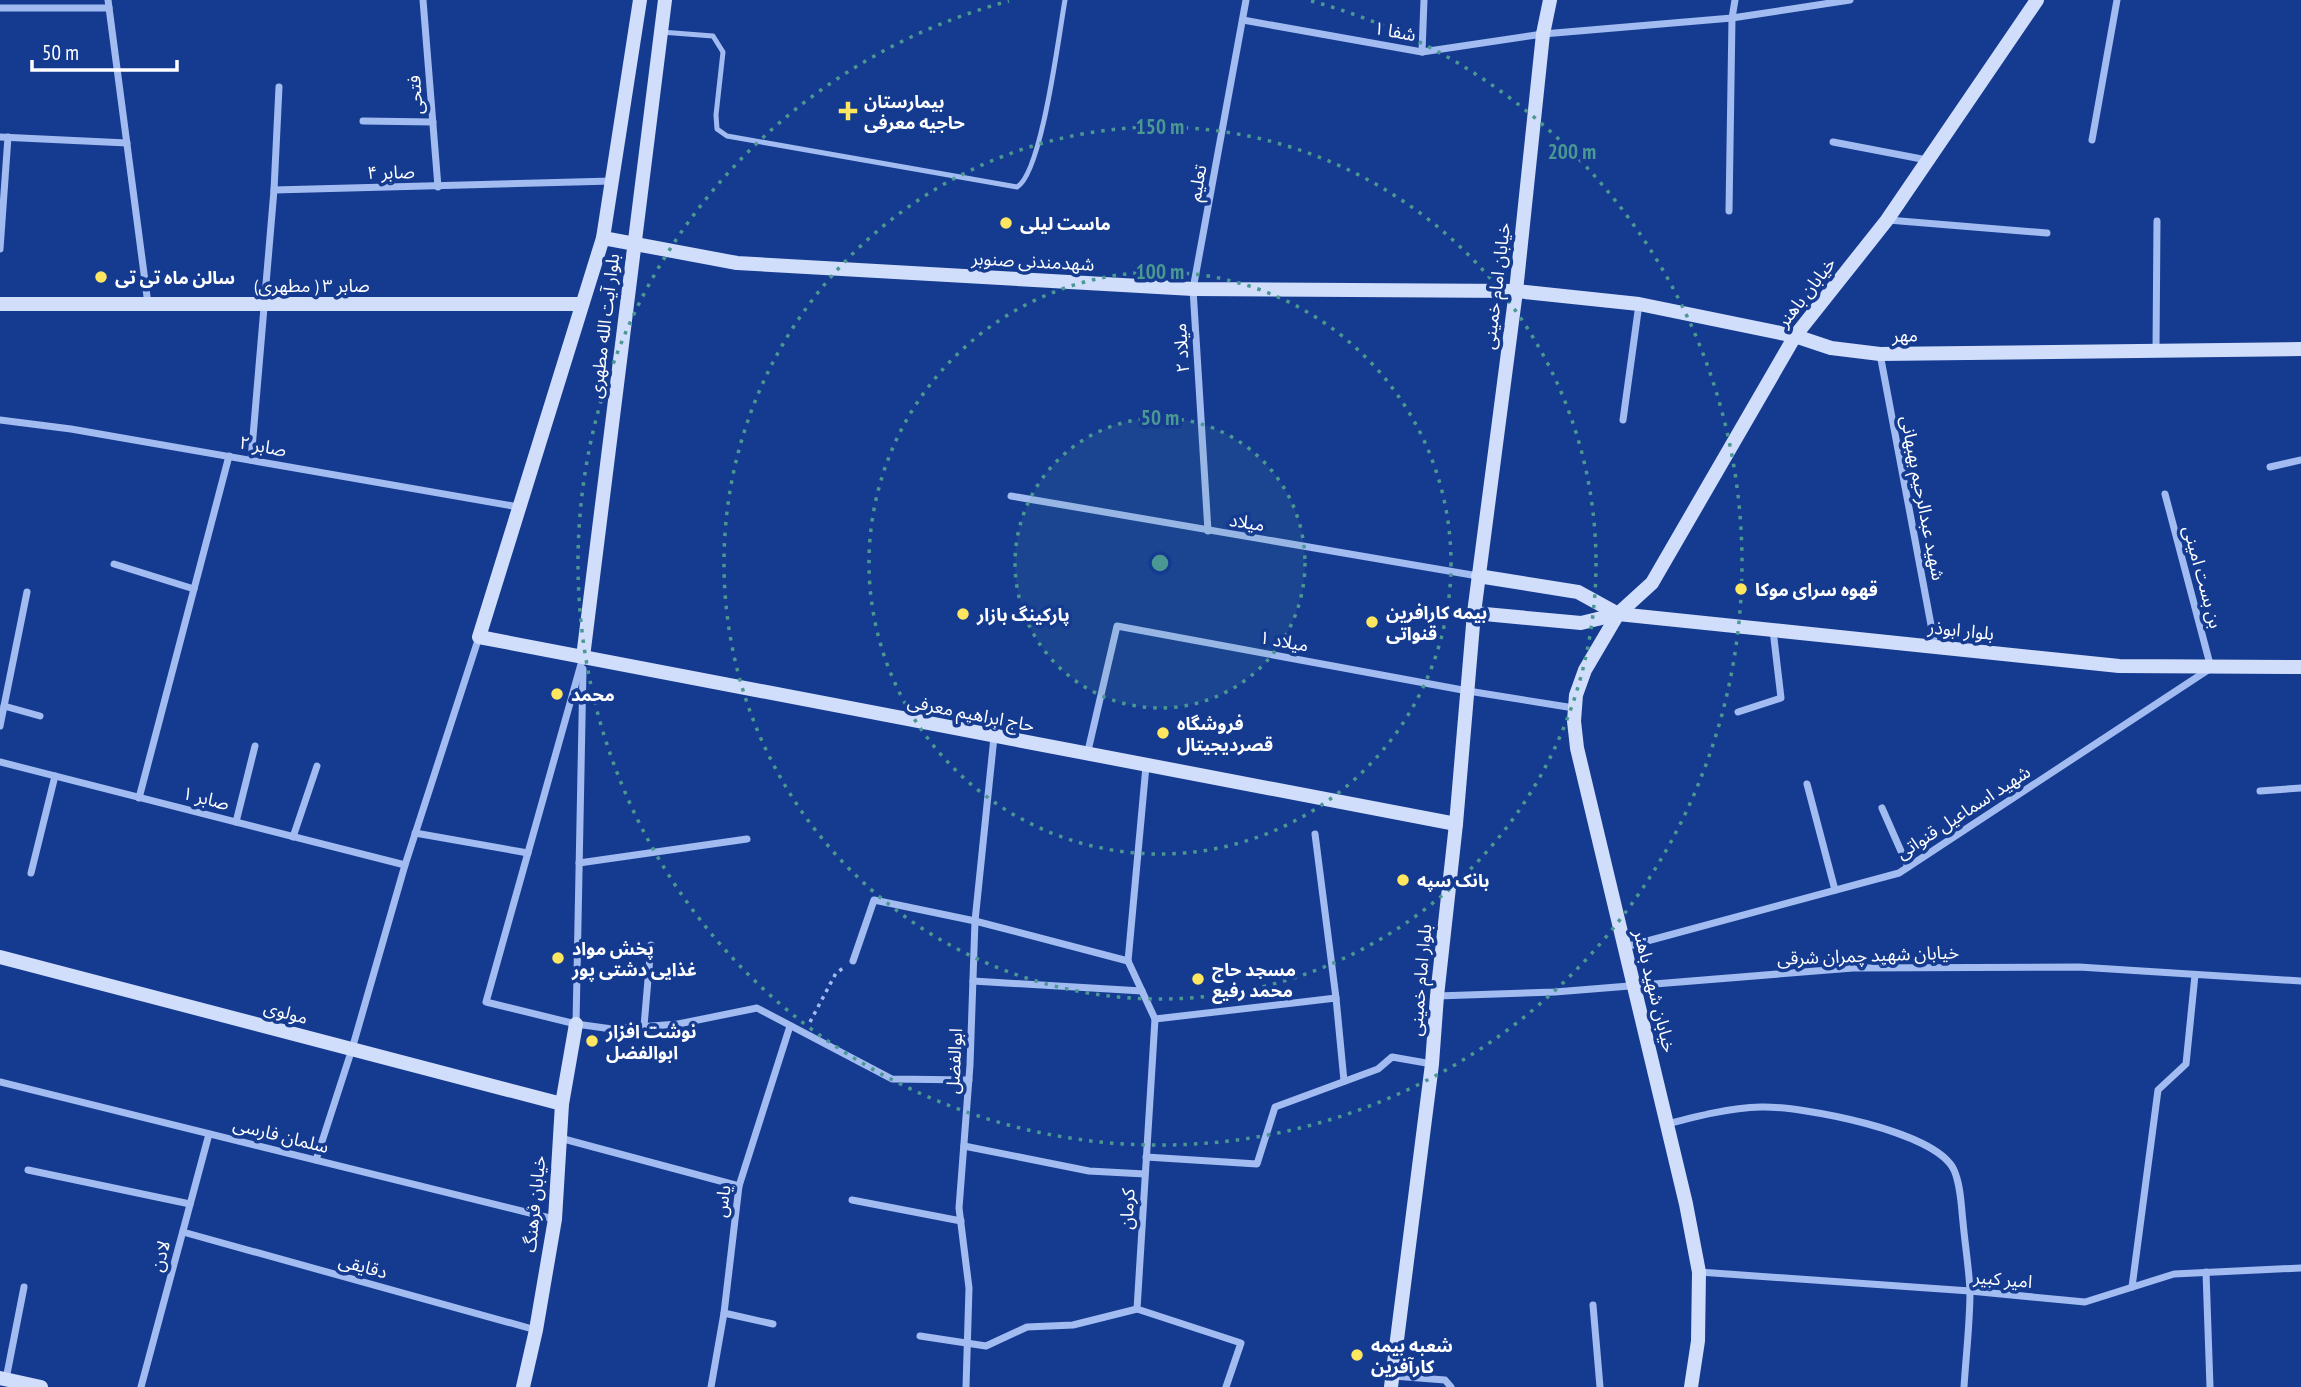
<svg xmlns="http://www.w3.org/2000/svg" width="2301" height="1387" font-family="'PT Sans Narrow','Noto Sans Arabic',sans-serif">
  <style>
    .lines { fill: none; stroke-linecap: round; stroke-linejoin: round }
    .path { stroke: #a2bbf0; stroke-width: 3.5; stroke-dasharray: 3.5 5; stroke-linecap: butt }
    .lane { stroke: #a2bbf0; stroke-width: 5 }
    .street { stroke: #a2bbf0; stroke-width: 7 }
    .secondary { stroke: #d0ddfb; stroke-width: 14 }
    .ring { fill: none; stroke: #4b9892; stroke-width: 3.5; stroke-dasharray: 3.5 7 }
    .poi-dot { fill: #ffe661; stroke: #153b90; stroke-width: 2.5 }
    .labels { text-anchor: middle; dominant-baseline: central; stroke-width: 7; stroke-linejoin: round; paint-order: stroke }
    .street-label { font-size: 18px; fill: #fff; stroke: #153b90 }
    .poi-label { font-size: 18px; font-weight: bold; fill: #fff; stroke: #153b90; text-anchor: start }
    .centre { fill: #4b9892; stroke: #153b90; stroke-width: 3.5 }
    .ring-label { font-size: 21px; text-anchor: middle; font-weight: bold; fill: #4b9892; stroke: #153b90; stroke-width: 7; stroke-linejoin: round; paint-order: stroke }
  </style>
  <rect width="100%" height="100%" fill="#153b90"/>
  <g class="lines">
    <polyline class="path" points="810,1022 836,973 845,967"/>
    <path class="lane" d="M661,32L713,36L723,52L716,115L717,129L727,136L1017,187C1042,173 1059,33 1065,0"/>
    <g class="street">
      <polyline points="108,0 148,304"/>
      <polyline points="423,0 438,187"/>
      <polyline points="0,8 109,8"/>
      <polyline points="1243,20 1422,52 1543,34 1732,18 1850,0"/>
      <polyline points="1422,52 1424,0"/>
      <polyline points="279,87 274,190 612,181"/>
      <polyline points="363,121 433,122"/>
      <polyline points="0,137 127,143"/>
      <polyline points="2092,140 2117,0"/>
      <polyline points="1833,142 1927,160"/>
      <polyline points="1729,211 1732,18 1735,0"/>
      <polyline points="1888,220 2047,233"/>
      <polyline points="0,249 8,137"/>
      <polyline points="2156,351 2157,221"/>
      <polyline points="1880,354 1935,646"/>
      <polyline points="0,420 71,429 519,507"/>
      <polyline points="1623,420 1639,304"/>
      <polyline points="251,460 274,190"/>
      <polyline points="2270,467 2301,460"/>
      <polyline points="1011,496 1478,576"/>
      <polyline points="1208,531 1193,289 1246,0"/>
      <polyline points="114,564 194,589"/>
      <polyline points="583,657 486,1002 576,1024 612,1029 678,1024 757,1008 892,1079 969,1080"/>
      <polyline points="4,706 40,716"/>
      <polyline points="1738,712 1781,698 1773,630"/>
      <polyline points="0,726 27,592"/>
      <polyline points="1087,755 1117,626 1468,691 1574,708"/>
      <polyline points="0,762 405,865"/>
      <polyline points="1807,784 1835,890"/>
      <polyline points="2260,791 2301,788"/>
      <polyline points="139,798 229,456"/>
      <polyline points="1882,808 1908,867"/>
      <polyline points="236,822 255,746"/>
      <polyline points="415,833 528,853"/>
      <polyline points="1315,834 1336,998"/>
      <polyline points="293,837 317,766"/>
      <polyline points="579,863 747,839"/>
      <polyline points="31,873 55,776"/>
      <polyline points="1625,947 1899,873 2211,668 2165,494"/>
      <polyline points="853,961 874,900 975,921 1128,961"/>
      <polyline points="1128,961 1155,1019 1137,1309 1241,1343 1226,1387"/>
      <polyline points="1128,961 1146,766"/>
      <polyline points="973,981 1142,991"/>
      <polyline points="1437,996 1555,992 1853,968 2079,967 2301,981"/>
      <polyline points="1155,1019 1336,998 1344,1081"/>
      <polyline points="576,1024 583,669"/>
      <polyline points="644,1026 651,945"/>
      <polyline points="0,1082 554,1219"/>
      <path d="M1667,1124C1698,1116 1729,1108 1761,1107C1802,1106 1936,1131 1954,1170C1961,1186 1961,1205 1963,1222C1965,1245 1969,1268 1970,1291C1970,1323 1966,1355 1964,1387"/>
      <polyline points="560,1138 739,1186"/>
      <polyline points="964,1146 1089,1171 1145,1174"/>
      <polyline points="1146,1157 1257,1164 1275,1107 1378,1069 1392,1057 1432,1064"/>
      <polyline points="316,1160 352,1049 405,865 479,637"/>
      <polyline points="28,1170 190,1204"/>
      <polyline points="852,1200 961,1221"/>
      <polyline points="183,1232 536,1330"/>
      <polyline points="1699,1272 1970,1291 2085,1302 2174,1274 2301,1268"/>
      <polyline points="2206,1272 2210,1387"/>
      <polyline points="2132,1287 2158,1090 2186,1064 2195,975"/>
      <polyline points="1593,1305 1600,1387"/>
      <polyline points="724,1313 773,1324"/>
      <polyline points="920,1336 986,1346 1027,1327 1073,1325 1137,1309"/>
      <polyline points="1393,1376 1445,1380 1451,1387"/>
      <polyline points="6,1379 24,1287"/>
      <polyline points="141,1387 209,1134"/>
      <polyline points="711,1387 724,1313 739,1186 790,1026"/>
      <polyline points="966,1387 969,1288 959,1208 970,1065 975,921 994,737"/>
    </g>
    <g class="secondary">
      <polyline points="640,0 603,238 479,637 1456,824"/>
      <polyline points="603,238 737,263 1193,289 1516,291 1639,304 1795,336 1831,348 1880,354 2301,349"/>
      <polyline points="0,304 582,304"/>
      <polyline points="1478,576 1578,592 1618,614"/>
      <polyline points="1474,613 1581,623 1618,614 2119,666 2301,667"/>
      <polyline points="583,657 665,0"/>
      <polyline points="0,957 562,1104"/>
      <polyline points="0,1378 41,1387"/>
      <polyline points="523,1387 536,1330 555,1219 562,1104 576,1024"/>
      <polyline points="1391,1387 1432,1064 1437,996 1456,824 1474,613 1516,291 1543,34 1550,0"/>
      <polyline points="1691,1387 1698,1341 1699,1272 1686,1204 1577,748 1574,721 1576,695 1585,670 1618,614 1652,583 1795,336 1887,220 2037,0"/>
    </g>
  </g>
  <circle cx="1160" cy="563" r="145" fill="#4b9892" fill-opacity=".12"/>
  <g class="ring">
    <circle cx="1160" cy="563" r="145"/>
    <circle cx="1160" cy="563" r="291"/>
    <circle cx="1160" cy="563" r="436"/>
    <path d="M1311 1A582 582 0 1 1 1009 1"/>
  </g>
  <g class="poi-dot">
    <path d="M844.5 100.5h7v7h7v7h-7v7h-7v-7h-7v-7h7z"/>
    <circle cx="1006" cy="223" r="7"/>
    <circle cx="101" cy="277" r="7"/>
    <circle cx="1741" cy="589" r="7"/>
    <circle cx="963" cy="614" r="7"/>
    <circle cx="1372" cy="622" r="7"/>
    <circle cx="557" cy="694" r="7"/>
    <circle cx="1163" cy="733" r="7"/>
    <circle cx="1403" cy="880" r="7"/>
    <circle cx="558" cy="958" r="7"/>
    <circle cx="1198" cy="979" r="7"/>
    <circle cx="592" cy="1041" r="7"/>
    <circle cx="1357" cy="1355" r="7"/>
  </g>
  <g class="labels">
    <g class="street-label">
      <text transform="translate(1395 31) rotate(10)">شفا ۱</text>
      <text transform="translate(415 95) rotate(-95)">فتحی</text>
      <text transform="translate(391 172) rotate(-1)">صابر ۴</text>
      <text transform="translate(1197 183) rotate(-80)">تعلیم</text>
      <text transform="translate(1033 261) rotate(3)">شهدمندنی صنوبر</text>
      <text x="312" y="285">صابر ۳ ( مطهری)</text>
      <text transform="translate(1496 286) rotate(-83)">خیابان امام خمینی</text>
      <text transform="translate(1806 292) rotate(-52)">خیابان باهنر</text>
      <text transform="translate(604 326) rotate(-83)">بلوار آیت الله مطهری</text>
      <text transform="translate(1905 335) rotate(-1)">مهر</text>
      <text transform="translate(1181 348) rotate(-94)">میلاد ۲</text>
      <text transform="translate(263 446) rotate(10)">صابر ۲</text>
      <text transform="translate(1923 498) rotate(79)">شهید عبدالرحیم بهبهانی</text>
      <text transform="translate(1247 522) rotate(9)">میلاد</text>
      <text transform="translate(2203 577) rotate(75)">بن بست امینی</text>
      <text transform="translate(1961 630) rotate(6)">بلوار ابوذر</text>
      <text transform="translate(1284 641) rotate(10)">میلاد ۱</text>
      <text transform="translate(971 713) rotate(11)">حاج ابراهیم معرفی</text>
      <text transform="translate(206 798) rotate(14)">صابر ۱</text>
      <text transform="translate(1963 812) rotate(-33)">شهید اسماعیل قنواتی</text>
      <text transform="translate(1868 955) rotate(-2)">خیابان شهید چمران شرقی</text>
      <text transform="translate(1420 980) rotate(-85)">بلوار امام خمینی</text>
      <text transform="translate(1655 991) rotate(76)">خیابان شهید باهنر</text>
      <text transform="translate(286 1012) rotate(15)">مولوی</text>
      <text transform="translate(954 1061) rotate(-87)">ابوالفضل</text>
      <text transform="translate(281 1135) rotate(14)">سلمان فارسی</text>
      <text transform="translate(722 1201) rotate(-82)">یاس</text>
      <text transform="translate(534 1204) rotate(-84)">خیابان فرهنگ</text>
      <text transform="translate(1127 1209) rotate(-87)">کرمان</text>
      <text transform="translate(160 1256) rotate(-75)">لادن</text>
      <text transform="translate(363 1266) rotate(15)">دقایقی</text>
      <text transform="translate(2003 1279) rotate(5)">امیر کبیر</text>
    </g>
    <g class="poi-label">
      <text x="864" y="101">بیمارستان<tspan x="864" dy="21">حاجیه معرفی</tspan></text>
      <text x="1020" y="223">ماست لیلی</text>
      <text x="115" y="277">سالن ماه تی تی</text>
      <text x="1755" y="589">قهوه سرای موکا</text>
      <text x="1386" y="612">بیمه کارافرین<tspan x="1386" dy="21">قنواتی</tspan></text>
      <text x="977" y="614">پارکینگ بازار</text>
      <text x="571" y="694">محمد</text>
      <text x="1177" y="723">فروشگاه<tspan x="1177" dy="21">قصردیجیتال</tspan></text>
      <text x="1417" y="880">بانک سپه</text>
      <text x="572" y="948">پخش مواد<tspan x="572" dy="21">غذایی دشتی پور</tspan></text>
      <text x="1212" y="969">مسجد حاج<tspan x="1212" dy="21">محمد رفیع</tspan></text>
      <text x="606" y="1031">نوشت افزار<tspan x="606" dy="21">ابوالفضل</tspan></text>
      <text x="1371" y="1345">شعبه بیمه<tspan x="1371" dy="21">کارآفرین</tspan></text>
    </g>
  </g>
  <circle cx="1160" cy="563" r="10" class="centre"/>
  <g class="ring-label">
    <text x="1160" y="134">150 m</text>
    <text x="1572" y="159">200 m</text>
    <text x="1160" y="279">100 m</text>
    <text x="1160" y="425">50 m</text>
  </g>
  <path d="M32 60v10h145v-10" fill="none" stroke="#ffffff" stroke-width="3.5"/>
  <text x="42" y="60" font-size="21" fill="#ffffff" stroke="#153b90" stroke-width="5" paint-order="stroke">50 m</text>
</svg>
